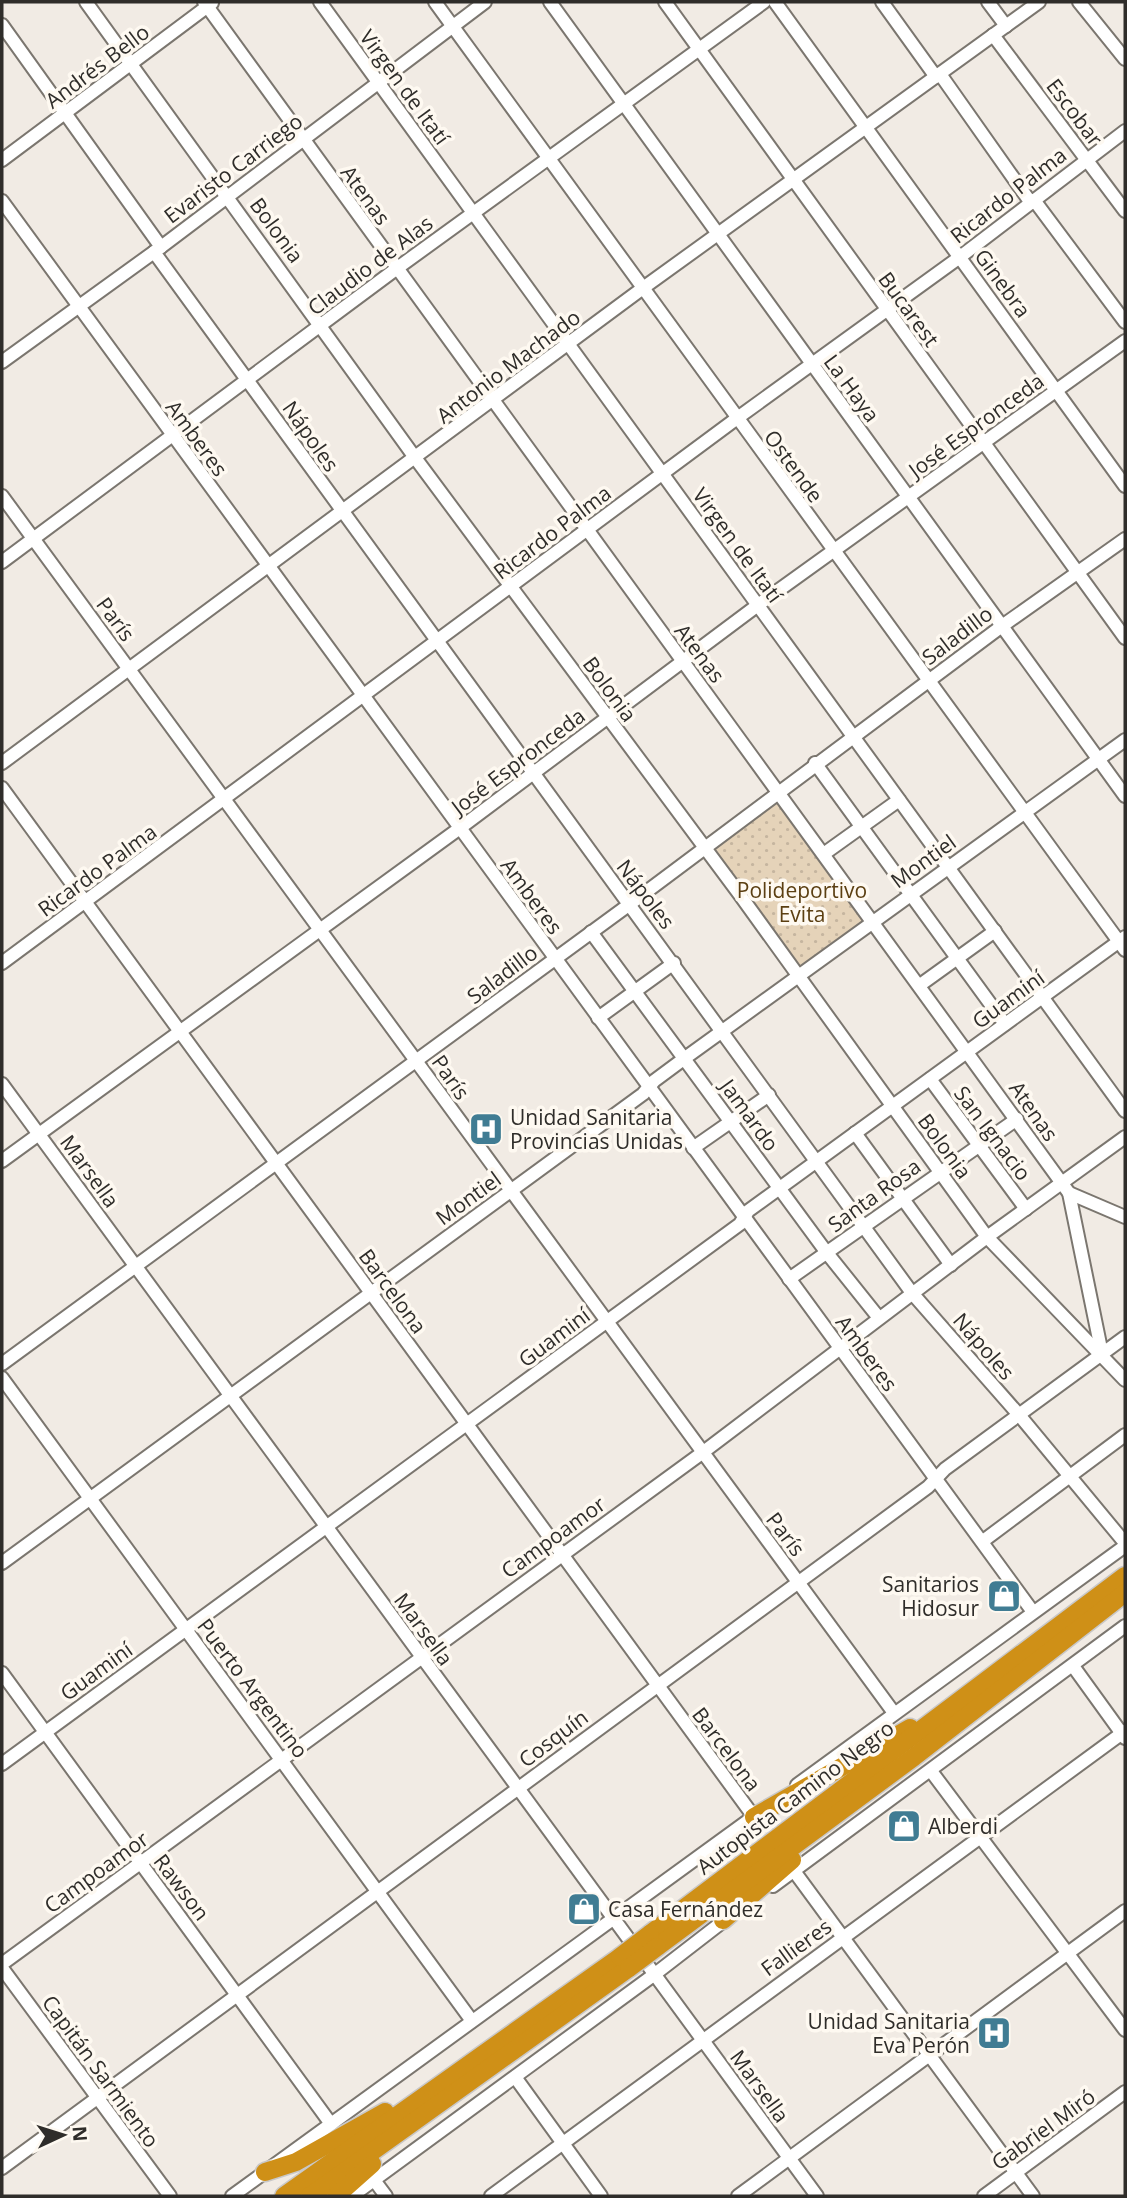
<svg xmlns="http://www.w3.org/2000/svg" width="1127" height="2198" font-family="'Open Sans',sans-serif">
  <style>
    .park { fill: url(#park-dots) }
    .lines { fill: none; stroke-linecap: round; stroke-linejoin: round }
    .minor-casing { stroke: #7b766f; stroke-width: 16 }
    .highway-casing { stroke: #c9c8c8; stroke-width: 21 }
    .minor { stroke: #fff; stroke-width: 12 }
    .highway { stroke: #cf9017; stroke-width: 18 }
    .highway-bridge-casing { stroke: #c9c8c8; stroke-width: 21; stroke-linecap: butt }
    .highway-bridge { stroke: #cf9017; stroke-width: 18 }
    .labels { text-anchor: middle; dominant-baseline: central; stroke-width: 7; stroke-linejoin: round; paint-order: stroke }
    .street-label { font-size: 21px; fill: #2f2d2a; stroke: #fef9f1 }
    .park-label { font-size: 21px; fill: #5b3f12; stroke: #fef9f1 }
    .poi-label { font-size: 21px; fill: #2f2d2a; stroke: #fef9f1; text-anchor: start }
  </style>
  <defs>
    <pattern id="park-dots" width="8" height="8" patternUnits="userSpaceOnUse" patternTransform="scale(1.75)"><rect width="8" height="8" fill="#e5d3b9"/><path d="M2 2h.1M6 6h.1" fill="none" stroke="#c5b59f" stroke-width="1.8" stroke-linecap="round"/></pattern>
  </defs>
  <rect width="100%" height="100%" fill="#f1ebe4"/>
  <polygon class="park" points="779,790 873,921 799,976 704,848"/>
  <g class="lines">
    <g class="minor-casing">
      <g id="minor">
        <polyline points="86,2 416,459 740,895 987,1237 1125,1380"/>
        <polyline points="204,2 1069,1193 1102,1354"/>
        <polyline points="320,2 1125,1111"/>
        <polyline points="435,2 1125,950"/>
        <polyline points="550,2 1125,796"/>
        <polyline points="665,2 1125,638"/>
        <polyline points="775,2 1125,486"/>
        <polyline points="882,2 936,77"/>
        <polyline points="988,2 1006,26"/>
        <polyline points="1079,2 1125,59"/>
        <polyline points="2,25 161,247"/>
        <polyline points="993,35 1125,211"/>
        <polyline points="940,74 1031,203"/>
        <polyline points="2,160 212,3"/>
        <polyline points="1034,200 1125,322"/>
        <polyline points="2,201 1033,1612"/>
        <polyline points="154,252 912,1293 1020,1416 1125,1543"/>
        <polyline points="2,362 161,247 485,2"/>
        <polyline points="2,496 894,1713"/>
        <polyline points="2,562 396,269 764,2"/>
        <polyline points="2,763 643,288 1039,2"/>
        <polyline points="815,763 1005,1024"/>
        <polyline points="2,788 754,1817"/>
        <polyline points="825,853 899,800"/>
        <polyline points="591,932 827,1253 879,1318"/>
        <polyline points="2,963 736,419 960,257 1125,131"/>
        <polyline points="920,985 995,931"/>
        <polyline points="598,1018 674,963"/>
        <polyline points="930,1079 1026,1209"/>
        <polyline points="2,1084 817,2196"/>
        <polyline points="855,1133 951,1265"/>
        <polyline points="693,1148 769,1095"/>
        <polyline points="2,1161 460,828 758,605 1125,341"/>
        <polyline points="1069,1193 1125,1217"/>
        <polyline points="789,1279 1017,1119"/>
        <polyline points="2,1364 630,904 1002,626 1125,539"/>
        <polyline points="2,1378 472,2021"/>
        <polyline points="983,1541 1125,1435"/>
        <polyline points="2,1563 643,1094 654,1081 685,1058 1125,740"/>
        <polyline points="1073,1666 1125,1738"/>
        <polyline points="2,1673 331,2124"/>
        <polyline points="2,1764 740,1224 748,1211 1125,937"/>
        <polyline points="931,1771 1125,2030"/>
        <polyline points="797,1785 1125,1546"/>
        <polyline points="794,1871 1033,2196"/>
        <polyline points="773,1886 1125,1626"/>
        <polyline points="2,1964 702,1453 987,1237 1125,1137"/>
        <polyline points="2,1968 170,2196"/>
        <polyline points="515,2077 601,2196"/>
        <polyline points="2,2168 928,1487 945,1469 1125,1337"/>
        <polyline points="374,2180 386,2196"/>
        <polyline points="232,2196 760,1812"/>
        <polyline points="352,2196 655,1974 730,1916"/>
        <polyline points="491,2196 1125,1731"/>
        <polyline points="738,2196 1125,1911"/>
        <polyline points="984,2196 1125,2092"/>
      </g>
    </g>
    <g class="highway-casing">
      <g id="highway">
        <polyline points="754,1817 910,1728"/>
        <polyline points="723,1920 792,1860"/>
        <polyline points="650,1934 1125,1576"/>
        <polyline points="657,1947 914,1757 1125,1593"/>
        <polyline points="265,2172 296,2162 385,2112"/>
        <polyline points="284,2196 620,1957"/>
        <polyline points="310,2196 629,1968"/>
        <polyline points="336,2196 372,2164"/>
      </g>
    </g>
    <use href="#minor" class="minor"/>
    <use href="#highway" class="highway"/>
    <g class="highway-bridge-casing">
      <g id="highway-bridge">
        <polyline points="620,1957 650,1934"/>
        <polyline points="629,1968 657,1947"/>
      </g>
    </g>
    <use href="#highway-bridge" class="highway-bridge"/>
  </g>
  <defs>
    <g id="hospital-square" transform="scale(1.75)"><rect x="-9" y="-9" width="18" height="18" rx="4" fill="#407c93" stroke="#fef9f1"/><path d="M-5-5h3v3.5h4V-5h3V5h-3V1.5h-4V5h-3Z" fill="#fff"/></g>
    <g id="shop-square" transform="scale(1.75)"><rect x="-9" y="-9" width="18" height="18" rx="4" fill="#407c93" stroke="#fef9f1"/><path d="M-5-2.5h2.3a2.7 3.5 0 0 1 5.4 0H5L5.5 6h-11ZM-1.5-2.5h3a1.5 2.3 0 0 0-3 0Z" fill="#fff"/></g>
  </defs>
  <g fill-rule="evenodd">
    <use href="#hospital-square" x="486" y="1129"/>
    <use href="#shop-square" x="1004" y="1596"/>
    <use href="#shop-square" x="904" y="1826"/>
    <use href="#shop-square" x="584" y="1909"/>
    <use href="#hospital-square" x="994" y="2033"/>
  </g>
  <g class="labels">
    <g class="street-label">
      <text transform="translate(97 66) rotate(-37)">Andrés Bello</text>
      <text transform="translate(405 87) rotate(54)">Virgen de Itatí</text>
      <text transform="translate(1075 112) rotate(53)">Escobar</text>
      <text transform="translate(233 168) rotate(-37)">Evaristo Carriego</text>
      <text transform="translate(366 195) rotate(54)">Atenas</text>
      <text transform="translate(1008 195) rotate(-38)">Ricardo Palma</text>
      <text transform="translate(277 230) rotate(54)">Bolonia</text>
      <text transform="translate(370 265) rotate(-37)">Claudio de Alas</text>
      <text transform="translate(1003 283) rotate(54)">Ginebra</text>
      <text transform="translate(909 309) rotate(54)">Bucarest</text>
      <text transform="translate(508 366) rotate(-37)">Antonio Machado</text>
      <text transform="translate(852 388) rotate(54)">La Haya</text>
      <text transform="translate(976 425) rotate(-36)">José Espronceda</text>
      <text transform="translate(311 436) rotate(55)">Nápoles</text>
      <text transform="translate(197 438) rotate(54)">Amberes</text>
      <text transform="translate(794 466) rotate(54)">Ostende</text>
      <text transform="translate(552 532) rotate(-37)">Ricardo Palma</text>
      <text transform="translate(738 545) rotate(54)">Virgen de Itatí</text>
      <text transform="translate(116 619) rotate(54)">París</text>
      <text transform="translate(957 635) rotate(-37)">Saladillo</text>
      <text transform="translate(700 653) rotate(53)">Atenas</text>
      <text transform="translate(610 689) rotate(54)">Bolonia</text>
      <text transform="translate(518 761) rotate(-37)">José Espronceda</text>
      <text transform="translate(923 861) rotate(-36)">Montiel</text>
      <text transform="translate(97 870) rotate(-36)">Ricardo Palma</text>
      <text transform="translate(646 894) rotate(53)">Nápoles</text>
      <text transform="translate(532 896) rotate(54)">Amberes</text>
      <text transform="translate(502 974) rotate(-37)">Saladillo</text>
      <text transform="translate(1008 999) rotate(-36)">Guaminí</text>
      <text transform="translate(451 1077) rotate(55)">París</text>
      <text transform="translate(1034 1111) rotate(55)">Atenas</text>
      <text transform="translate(750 1115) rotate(54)">Jamardo</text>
      <text transform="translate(993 1133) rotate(53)">San Ignacio</text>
      <text transform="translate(945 1146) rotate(54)">Bolonia</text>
      <text transform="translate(90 1171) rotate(54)">Marsella</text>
      <text transform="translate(874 1195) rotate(-36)">Santa Rosa</text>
      <text transform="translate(468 1198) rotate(-36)">Montiel</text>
      <text transform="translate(393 1291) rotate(54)">Barcelona</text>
      <text transform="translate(554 1337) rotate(-37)">Guaminí</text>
      <text transform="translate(984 1346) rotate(49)">Nápoles</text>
      <text transform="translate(867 1353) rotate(54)">Amberes</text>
      <text transform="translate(786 1534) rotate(53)">París</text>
      <text transform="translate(553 1537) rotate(-36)">Campoamor</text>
      <text transform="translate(424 1629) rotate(54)">Marsella</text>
      <text transform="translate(96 1671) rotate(-36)">Guaminí</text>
      <text transform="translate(253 1688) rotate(53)">Puerto Argentino</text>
      <text transform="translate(553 1738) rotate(-37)">Cosquín</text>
      <text transform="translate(727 1749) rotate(53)">Barcelona</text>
      <text transform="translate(795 1797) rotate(-37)">Autopista Camino Negro</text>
      <text transform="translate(96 1872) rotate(-36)">Campoamor</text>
      <text transform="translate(182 1887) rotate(53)">Rawson</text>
      <text transform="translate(796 1947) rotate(-36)">Fallieres</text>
      <text transform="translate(101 2071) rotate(54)">Capitán Sarmiento</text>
      <text transform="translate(760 2086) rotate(54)">Marsella</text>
      <text transform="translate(1043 2129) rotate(-36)">Gabriel Miró</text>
    </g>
    <g class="park-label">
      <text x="802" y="890">Polideportivo<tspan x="802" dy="24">Evita</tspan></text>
    </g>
    <g class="poi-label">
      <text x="510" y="1117">Unidad Sanitaria<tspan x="510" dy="24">Provincias Unidas</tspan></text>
      <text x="979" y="1584" text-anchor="end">Sanitarios<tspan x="979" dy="24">Hidosur</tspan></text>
      <text x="928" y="1826">Alberdi</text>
      <text x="608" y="1909">Casa Fernández</text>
      <text x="970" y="2021" text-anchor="end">Unidad Sanitaria<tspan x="970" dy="24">Eva Perón</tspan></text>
    </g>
  </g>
  <rect width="1127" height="2198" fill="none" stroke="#2f2d2a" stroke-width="7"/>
  <g transform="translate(63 2135) rotate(86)" stroke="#fef9f1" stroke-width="5" paint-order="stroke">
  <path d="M0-5L12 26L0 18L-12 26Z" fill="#2f2d2a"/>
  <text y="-10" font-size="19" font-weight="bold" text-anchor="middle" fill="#2f2d2a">N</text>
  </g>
</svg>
